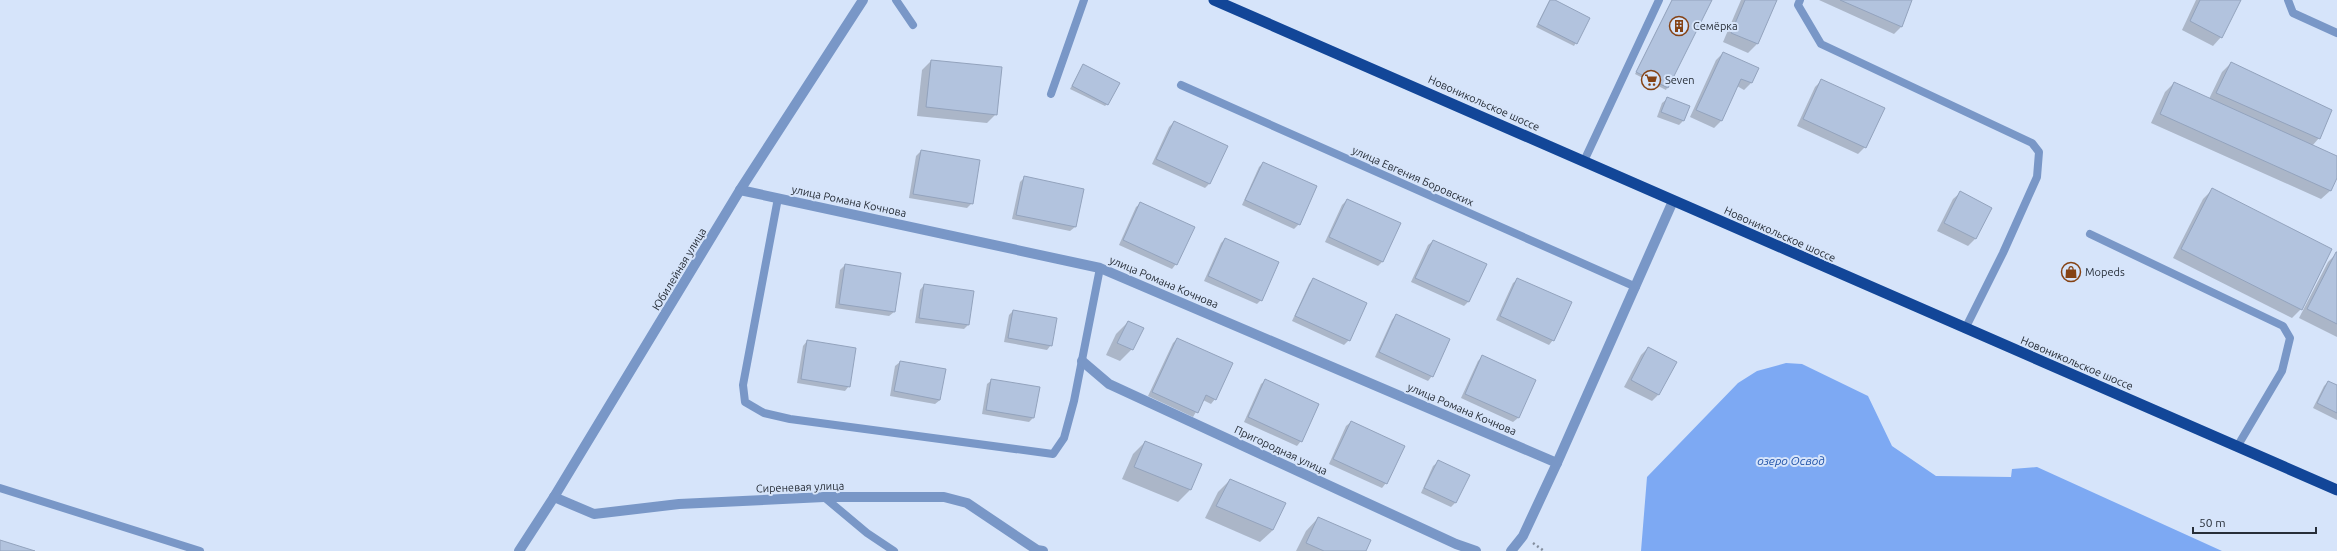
<svg xmlns="http://www.w3.org/2000/svg" width="2337" height="551" font-family="Ubuntu,sans-serif">
  <style>
    .water { fill: #7da9f3 }
    .shadow { fill: #0003 }
    .building { fill: #b2c3de; stroke: #93a3bd }
    .lines { fill: none; stroke-linecap: round; stroke-linejoin: round }
    .path { stroke: #838e9e; stroke-width: 2.5; stroke-dasharray: 2 3; stroke-linecap: butt }
    .service { stroke: #7997c7; stroke-width: 8 }
    .minor { stroke: #7997c7; stroke-width: 10 }
    .tertiary { stroke: #7997c7; stroke-width: 10 }
    .trunk { stroke: #124698; stroke-width: 11 }
    .labels { text-anchor: middle; dominant-baseline: central; stroke-width: 4; stroke-linejoin: round; paint-order: stroke }
    .poi-label { font-size: 11px; fill: #272e38; stroke: #d6e4fa; text-anchor: start }
    .street-label { font-size: 11px; fill: #272e38; stroke: #d6e4fa }
    .water-label { font-size: 12px; font-style: italic; fill: #2053a8; stroke: #d6e4fa }
  </style>
  <rect width="100%" height="100%" fill="#d6e4fa"/>
  <polygon class="water" points="1786,363 1802,364 1868,396 1892,446 1936,476 2011,477 2012,469 2037,467 2222,551 1641,551 1647,477 1738,383 1757,371"/>
  <g class="shadow">
    <polygon points="1552,0 1589,18 1574,46 1536,27 1549,1"/>
    <polygon points="1672,0 1711,0 1666,90 1635,74"/>
    <polygon points="1741,0 1776,0 1757,44 1748,53 1723,42"/>
    <polygon points="1819,0 1911,0 1901,27 1894,34"/>
    <polygon points="2196,0 2240,0 2221,37 2213,46 2182,30"/>
    <polygon points="1723,53 1758,69 1751,83 1744,90 1737,86 1721,121 1714,128 1690,117 1716,60"/>
    <polygon points="931,61 996,114 987,123 917,116 922,70"/>
    <polygon points="2231,63 2319,138 2312,146 2337,157 2337,176 2330,191 2321,199 2151,123 2165,92 2174,83 2209,99 2222,72"/>
    <polygon points="1083,65 1107,104 1105,106 1070,89"/>
    <polygon points="1822,80 1865,147 1858,154 1797,126 1815,87"/>
    <polygon points="1667,99 1689,107 1683,121 1679,125 1657,117 1662,103"/>
    <polygon points="1174,122 1210,183 1205,188 1152,164 1169,127"/>
    <polygon points="921,151 972,203 967,208 909,198 916,156"/>
    <polygon points="1263,163 1299,224 1294,229 1242,205 1259,167"/>
    <polygon points="1025,177 1083,190 1075,227 1070,231 1012,219 1020,182"/>
    <polygon points="2212,190 2301,309 2292,318 2173,258 2203,199"/>
    <polygon points="1960,193 1990,208 1975,239 1968,246 1937,231 1953,199"/>
    <polygon points="1347,200 1383,261 1378,266 1325,242 1342,205"/>
    <polygon points="1141,203 1176,264 1172,269 1119,245 1136,207"/>
    <polygon points="1225,239 1261,300 1257,304 1204,281 1221,243"/>
    <polygon points="1433,241 1486,265 1468,302 1464,306 1411,282 1428,245"/>
    <polygon points="2337,253 2337,337 2299,318 2328,262"/>
    <polygon points="845,265 894,312 889,316 835,308 840,270"/>
    <polygon points="1313,279 1349,340 1344,345 1292,321 1309,284"/>
    <polygon points="1518,279 1553,340 1549,345 1496,320 1513,283"/>
    <polygon points="924,285 969,324 964,329 915,323 920,290"/>
    <polygon points="1013,311 1051,345 1047,350 1004,342 1009,315"/>
    <polygon points="1396,315 1432,376 1428,381 1375,357 1392,320"/>
    <polygon points="1128,322 1132,349 1120,361 1106,355 1116,334"/>
    <polygon points="1177,339 1215,399 1211,404 1203,400 1193,417 1148,396 1173,343"/>
    <polygon points="807,341 849,386 845,391 797,383 803,346"/>
    <polygon points="1648,348 1658,395 1652,401 1624,387 1641,355"/>
    <polygon points="1482,357 1535,381 1518,418 1513,422 1461,398 1478,361"/>
    <polygon points="900,362 940,400 935,404 890,396 895,366"/>
    <polygon points="992,380 1033,418 1029,422 982,414 987,384"/>
    <polygon points="1266,380 1301,441 1297,446 1244,422 1261,384"/>
    <polygon points="2328,382 2337,386 2337,420 2313,408 2324,386"/>
    <polygon points="1351,422 1386,483 1382,488 1329,464 1346,426"/>
    <polygon points="1145,442 1200,465 1190,490 1178,502 1122,479 1133,454"/>
    <polygon points="1438,462 1455,503 1451,507 1421,493 1433,466"/>
    <polygon points="1230,480 1273,530 1260,542 1205,518 1218,492"/>
    <polygon points="1318,518 1365,551 1296,551 1306,531"/>
  </g>
  <g class="building">
    <polygon points="1550,0 1555,0 1590,18 1577,44 1538,24"/>
    <polygon points="1672,0 1712,0 1668,88 1636,72"/>
    <polygon points="1745,0 1777,0 1758,44 1731,33"/>
    <polygon points="1840,0 1912,0 1902,27"/>
    <polygon points="2200,0 2241,0 2222,38 2190,21"/>
    <polygon points="1723,52 1759,68 1752,83 1741,79 1722,121 1696,110"/>
    <polygon points="931,60 1002,67 997,115 926,107"/>
    <polygon points="2231,62 2332,110 2320,139 2216,93"/>
    <polygon points="1083,64 1120,83 1108,105 1072,86"/>
    <polygon points="1821,79 1885,108 1866,148 1803,119"/>
    <polygon points="2174,82 2337,156 2337,178 2331,191 2160,114"/>
    <polygon points="1667,97 1690,106 1684,121 1661,112"/>
    <polygon points="1174,121 1228,146 1210,184 1156,159"/>
    <polygon points="921,150 980,160 973,204 913,194"/>
    <polygon points="1263,162 1317,186 1300,225 1245,200"/>
    <polygon points="1024,176 1084,189 1076,227 1016,215"/>
    <polygon points="2212,188 2332,249 2302,310 2181,249"/>
    <polygon points="1960,191 1992,208 1976,239 1944,223"/>
    <polygon points="1347,199 1401,223 1383,262 1329,237"/>
    <polygon points="1140,202 1195,227 1177,265 1123,240"/>
    <polygon points="1225,238 1279,262 1262,301 1208,276"/>
    <polygon points="1433,240 1487,264 1469,302 1415,278"/>
    <polygon points="2336,252 2337,252 2337,324 2307,309"/>
    <polygon points="845,264 901,273 895,312 839,304"/>
    <polygon points="1313,278 1367,303 1350,341 1295,316"/>
    <polygon points="1517,278 1572,302 1554,341 1500,316"/>
    <polygon points="924,284 974,291 969,325 919,318"/>
    <polygon points="1013,310 1057,318 1052,346 1008,338"/>
    <polygon points="1396,314 1450,339 1433,377 1379,352"/>
    <polygon points="1128,321 1144,328 1133,350 1117,343"/>
    <polygon points="1177,338 1233,363 1216,400 1206,395 1198,413 1152,392"/>
    <polygon points="807,340 856,348 850,387 801,379"/>
    <polygon points="1648,347 1677,362 1659,395 1631,380"/>
    <polygon points="1482,355 1536,380 1519,418 1465,394"/>
    <polygon points="900,361 946,369 940,400 894,391"/>
    <polygon points="991,379 1040,387 1034,418 986,410"/>
    <polygon points="1265,379 1319,404 1302,442 1248,417"/>
    <polygon points="2328,381 2337,385 2337,413 2317,403"/>
    <polygon points="1351,421 1405,446 1387,484 1333,459"/>
    <polygon points="1145,441 1202,464 1191,490 1134,467"/>
    <polygon points="1438,460 1470,475 1456,503 1424,488"/>
    <polygon points="1230,479 1286,503 1273,530 1216,506"/>
    <polygon points="1318,517 1371,540 1366,551 1324,551 1306,543"/>
    <polygon points="0,540 35,551 0,551"/>
  </g>
  <g class="lines">
    <polyline class="path" points="1533,543 1544,551"/>
    <g class="service">
      <polyline points="896,0 913,25"/>
      <polyline points="1800,0 1798,5 1821,44 2032,143 2039,152 2037,177 2003,253 1965,329"/>
      <polyline points="2288,0 2293,13 2337,33"/>
      <polyline points="1181,85 1636,287"/>
      <polyline points="1051,94 1084,0"/>
      <polyline points="1584,161 1659,0"/>
      <polyline points="778,198 743,385 745,402 764,413 790,419 1053,454 1064,438 1074,401 1100,268"/>
      <polyline points="2090,234 2283,326 2290,338 2282,371 2237,447"/>
      <polyline points="0,488 200,551"/>
      <polyline points="824,497 867,533 894,551"/>
    </g>
    <g class="minor">
      <polyline points="740,190 1100,268 1557,463"/>
      <polyline points="1082,361 1109,384 1456,544 1476,551"/>
      <polyline points="554,497 594,514 679,504 824,497 944,497 967,503 1037,550 1043,551"/>
      <polyline points="1511,551 1523,536 1557,463 1673,201"/>
    </g>
    <polyline class="tertiary" points="519,551 554,497 740,190 863,0"/>
    <polyline class="trunk" points="1214,0 2337,490"/>
  </g>
  <defs>
    <g id="building-ring" transform="scale(1)"><circle r="9.5" fill="#d6e4fa" stroke="#854214" stroke-width="1.5"/><path d="M-4-6H4V6H1V3H-1V6H-4ZM-2.5-4.3h1.7v1.8h-1.7ZM.8-4.3h1.7v1.8H.8ZM-2.5-1h1.7V.8h-1.7ZM.8-1h1.7V.8H.8Z" fill="#854214"/></g>
    <g id="supermarket-ring" transform="scale(1)"><circle r="9.5" fill="#d6e4fa" stroke="#854214" stroke-width="1.5"/><path d="M-6-5.5h2.5l.6 2H6L4.5 2H-2.5L-4.4-4H-6ZM-1.5 3.2a1.3 1.3 0 1 0 .1 0ZM3 3.2a1.3 1.3 0 1 0 .1 0Z" fill="#854214"/></g>
    <g id="shop-ring" transform="scale(1)"><circle r="9.5" fill="#d6e4fa" stroke="#854214" stroke-width="1.5"/><path d="M-5-2.5h2.3a2.7 3.5 0 0 1 5.4 0H5L5.5 6h-11ZM-1.5-2.5h3a1.5 2.3 0 0 0-3 0Z" fill="#854214"/></g>
  </defs>
  <g fill-rule="evenodd">
    <use href="#building-ring" x="1679" y="26"/>
    <use href="#supermarket-ring" x="1651" y="80"/>
    <use href="#shop-ring" x="2071" y="272"/>
  </g>
  <g class="labels">
    <g class="poi-label">
      <text x="1693" y="26">Семёрка</text>
      <text x="1665" y="80">Seven</text>
      <text x="2085" y="272">Mopeds</text>
    </g>
    <g class="street-label">
      <text transform="translate(1484 103) rotate(24)">Новоникольское шоссе</text>
      <text transform="translate(1413 176) rotate(24)">улица Евгения Боровских</text>
      <text transform="translate(849 201) rotate(12)">улица Романа Кочнова</text>
      <text transform="translate(1780 234) rotate(24)">Новоникольское шоссе</text>
      <text transform="translate(679 269) rotate(-59)">Юбилейная улица</text>
      <text transform="translate(1164 282) rotate(23)">улица Романа Кочнова</text>
      <text transform="translate(2077 363) rotate(23)">Новоникольское шоссе</text>
      <text transform="translate(1462 409) rotate(23)">улица Романа Кочнова</text>
      <text transform="translate(1281 450) rotate(25)">Пригородная улица</text>
      <text transform="translate(800 487) rotate(-2)">Сиреневая улица</text>
    </g>
    <g class="water-label">
      <text x="1791" y="460">озеро Освод</text>
    </g>
  </g>
  <path d="M2193 527v6h123v-6" fill="none" stroke="#272e38" stroke-width="2"/>
  <text x="2199" y="527" font-size="12" fill="#272e38" stroke="#d6e4fa" stroke-width="3" paint-order="stroke">50 m</text>
</svg>
